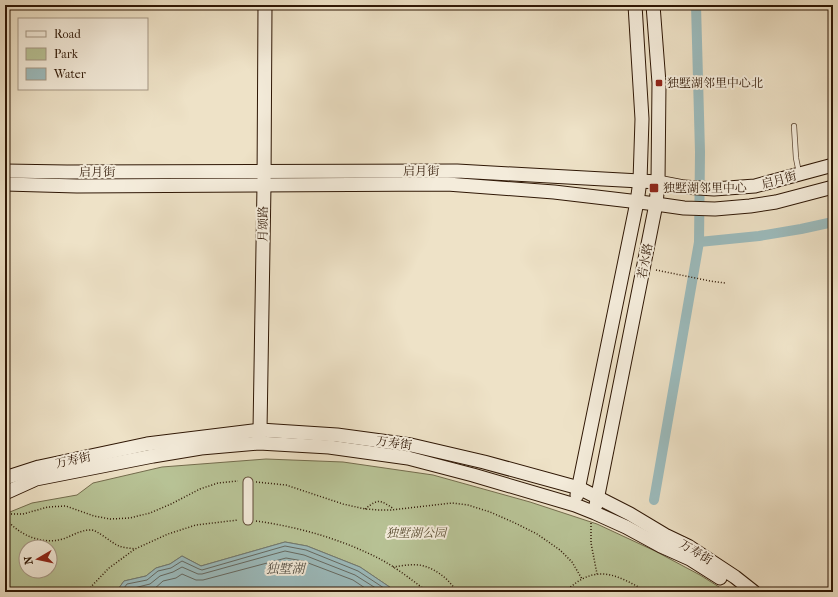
<svg xmlns="http://www.w3.org/2000/svg" width="838" height="597" font-family="'IM FELL French Canon','Noto Serif SC',serif">
  <style>
    .green { fill: #b8c396; stroke: #746d4e; fill-rule: evenodd }
    .water { fill: #9cbcbe; stroke: #707a74 }
    .lines { fill: none; stroke-linecap: round; stroke-linejoin: round }
    .shore { stroke: #666a62; stroke-width: 1 }
    .canal { stroke: #9cbcbe; stroke-width: 10 }
    .lane-casing { stroke: #5f4a36; stroke-width: 6 }
    .street-casing { stroke: #5f4a36; stroke-width: 11 }
    .secondary-casing { stroke: #2f1705; stroke-width: 15 }
    .path { stroke: #2f1705; stroke-width: 1.5; stroke-dasharray: 1 2; stroke-linecap: butt }
    .lane { stroke: #f4ecdb; stroke-width: 4.5 }
    .street { stroke: #f4ecdb; stroke-width: 9 }
    .secondary { stroke: #f4ecdb; stroke-width: 13 }
    .poi-dot { fill: #8f2418; stroke: #f4ecdb; stroke-width: 1.5 }
    .labels { text-anchor: middle; dominant-baseline: central; stroke-width: 4; stroke-linejoin: round; paint-order: stroke }
    .poi-label { font-size: 12px; fill: #2f1705; stroke: #f4ecdb; text-anchor: start }
    .street-label { font-size: 12px; fill: #2f1705; stroke: #f4ecdb }
    .park-label { font-size: 12px; font-style: italic; fill: #584b30; stroke: #f4ecdb }
    .water-label { font-size: 13px; font-style: italic; fill: #555146; stroke: #f4ecdb }
  </style>
  <rect width="100%" height="100%" fill="#eee2c7"/>
  <filter id="stains"><feTurbulence type="fractalNoise" baseFrequency=".005" numOctaves="4"/><feColorMatrix values="0 0 0 0 .2 0 0 0 0 .09 0 0 0 0 .02 0 0 0 .5 -.17"/></filter>
  <radialGradient id="worn" r=".72"><stop offset=".6" stop-color="#630" stop-opacity="0"/><stop offset="1" stop-color="#630" stop-opacity=".3"/></radialGradient>
  <path class="green" d="M266,459L343,462L433,475L530,502L597,524L655,551L700,575L727,592H614L589,591L588,592H397L360,567L307,546L285,542L201,566L182,556L170,564L156,568L146,576L124,581L116,592H5V514L32,503L77,495L93,483L162,467ZM26,547H50V571H26Z"/>
  <polygon class="water" points="285,542 307,546 360,567 397,592 116,592 124,581 146,576 156,568 170,564 182,556 201,566"/>
  <g class="lines">
    <g class="shore">
      <polyline points="121,592 127,584 147,580 158,571 171,568 182,561 199,569 202,570 285,546 306,550 358,571 390,592"/>
      <polyline points="127,592 130,589 150,584 160,576 173,572 182,567 198,574 202,574 285,551 304,555 355,575 382,592"/>
      <polyline points="144,592 153,590 163,581 176,578 182,574 196,580 203,580 286,558 303,561 353,580 371,592"/>
    </g>
    <g class="canal">
      <polyline points="699,242 759,236 801,229 833,222"/>
      <polyline points="654,500 699,242 700,152 696,5"/>
    </g>
    <g class="lane-casing">
      <polyline id="lane" points="794,126 796,158 799,173"/>
    </g>
    <g class="street-casing">
      <polyline id="street" points="248,482 248,520"/>
    </g>
    <g class="secondary-casing">
      <g id="secondary">
        <polyline points="5,171 67,172 457,171 658,182 684,187 714,189 755,186 833,165"/>
        <polyline points="5,184 77,186 447,184 554,192 656,204 684,208 715,209 750,206 776,202 833,187"/>
        <polyline points="259,439 260,430 264,185 265,5"/>
        <polyline points="5,478 39,467 147,444 260,430 337,435 411,445 484,462 579,488 630,514 665,535 688,546 735,577 754,592"/>
        <polyline points="5,493 36,479 153,456 201,448 259,443 329,447 408,458 473,475 575,505 595,513 626,527 661,546 690,559 720,578"/>
        <polyline points="577,495 637,202 640,181 642,119 635,5"/>
        <polyline points="596,505 656,204 658,182 659,83 653,5"/>
      </g>
    </g>
    <g class="path">
      <polyline points="656,270 710,281 725,283"/>
      <polyline points="256,482 286,485 343,504 365,509 379,510 391,510 452,503 468,505 490,512 515,523 537,534 560,550 572,562 582,579"/>
      <path d="M365,509C379,498 380,500 394,509"/>
      <polyline points="5,514 23,514 48,507 66,506 94,516 110,519 130,518 150,513 171,504 200,489 218,483 238,481"/>
      <path d="M5,518C19,535 41,545 63,539C72,536 80,530 90,530C97,529 111,543 119,546C124,548 130,548 135,549"/>
      <path d="M256,521C299,527 341,539 380,559C397,568 413,581 428,592"/>
      <polyline points="591,523 591,543 597,574"/>
      <path d="M393,567C401,566 410,564 419,565C434,567 449,579 457,592"/>
      <polyline points="86,592 109,568 135,549 168,534 196,525 238,520"/>
      <path d="M563,592C570,588 576,582 584,578C608,567 626,581 648,592"/>
    </g>
    <use href="#lane" class="lane"/>
    <use href="#street" class="street"/>
    <use href="#secondary" class="secondary"/>
  </g>
  <g class="poi-dot">
    <rect x="655" y="79" width="8" height="8" rx="2"/>
    <rect x="649" y="183" width="10" height="10" rx="2"/>
  </g>
  <g class="labels">
    <g class="poi-label">
      <text x="667" y="83">独墅湖邻里中心北</text>
      <text x="663" y="188">独墅湖邻里中心</text>
    </g>
    <g class="street-label">
      <text x="421" y="171">启月街</text>
      <text x="97" y="172">启月街</text>
      <text transform="translate(779 180) rotate(-15)">启月街</text>
      <text transform="translate(263 224) rotate(-89)">月颂路</text>
      <text transform="translate(645 261) rotate(-79)">若水路</text>
      <text transform="translate(394 443) rotate(8)">万寿街</text>
      <text transform="translate(73 460) rotate(-12)">万寿街</text>
      <text transform="translate(696 552) rotate(31)">万寿街</text>
    </g>
    <g class="park-label">
      <text x="416" y="533">独墅湖公园</text>
    </g>
    <g class="water-label">
      <text x="285" y="568">独墅湖</text>
    </g>
  </g>
  <rect width="838" height="597" fill="none" stroke="#eee2c7" stroke-width="20"/>
  <rect x="6" y="6" width="826" height="585" fill="none" stroke="#2f1705" stroke-width="2"/>
  <rect x="10" y="10" width="818" height="577" fill="none" stroke="#2f1705"/>
  <rect x="18" y="18" width="130" height="72" fill="#f4ecdb" stroke="#a59785"/>
  <rect x="26" y="31" width="20" height="6" fill="#f4ecdb" stroke="#a59785"/>
  <text x="54" y="38" font-size="12" fill="#2f1705">Road</text>
  <rect x="26" y="48" width="20" height="12" fill="#b8c396" stroke="#a59785"/>
  <text x="54" y="58" font-size="12" fill="#2f1705">Park</text>
  <rect x="26" y="68" width="20" height="12" fill="#9cbcbe" stroke="#a59785"/>
  <text x="54" y="78" font-size="12" fill="#2f1705">Water</text>
  <g transform="translate(38 559) rotate(261)"><circle r="19" fill="#f4ecdb" stroke="#a59785"/>
  <path d="M0-3L7 15L0 10L-7 15Z" fill="#8f2418"/>
  <text y="-6" font-size="11" font-weight="bold" text-anchor="middle" fill="#2f1705">N</text>
  </g>
  <rect width="100%" height="100%" filter="url(#stains)"/>
  <rect width="100%" height="100%" fill="url(#worn)"/>
</svg>
